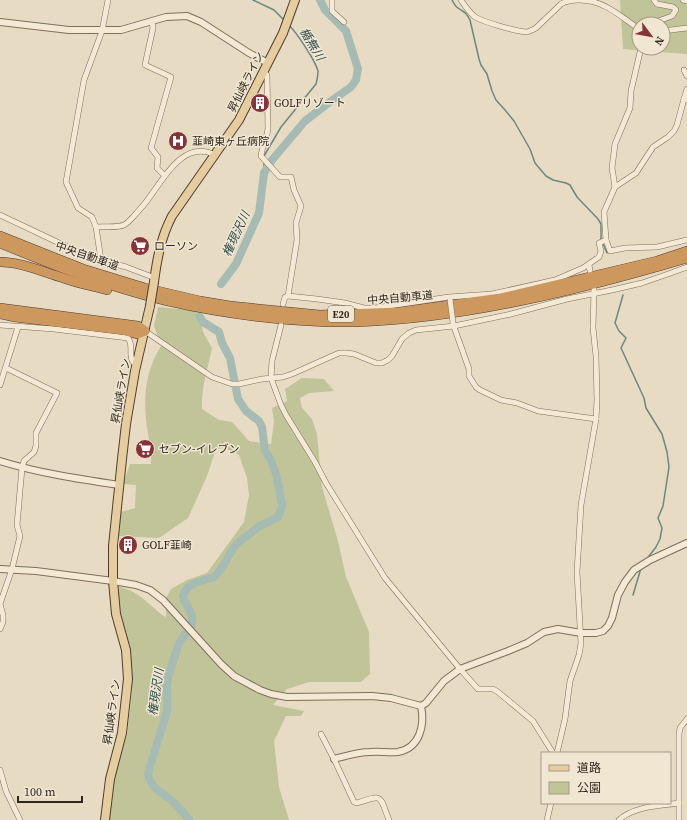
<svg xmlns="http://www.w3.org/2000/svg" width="687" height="820" font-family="'Source Serif 4','Noto Sans JP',serif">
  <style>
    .green { fill: #c1c499; fill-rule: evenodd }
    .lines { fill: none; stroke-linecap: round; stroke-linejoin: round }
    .stream { stroke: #6d8880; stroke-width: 1.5 }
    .river { stroke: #a5bbb4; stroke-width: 8 }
    .minor-casing { stroke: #7f6e5c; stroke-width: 6 }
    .tertiary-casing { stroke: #7f6e5c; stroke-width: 8 }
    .primary-casing { stroke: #4e3d30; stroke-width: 10 }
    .motorway-casing { stroke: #4e3d30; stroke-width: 10 }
    .minor { stroke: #f4e9d5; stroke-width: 5 }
    .tertiary { stroke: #f4e9d5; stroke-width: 6 }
    .primary { stroke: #e6cda0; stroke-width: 8 }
    .motorway { stroke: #cc985e; stroke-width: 9 }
    .minor-bridge-casing { stroke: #7f6e5c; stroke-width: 6; stroke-linecap: butt }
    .primary-bridge-casing { stroke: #4e3d30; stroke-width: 10; stroke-linecap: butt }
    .minor-bridge { stroke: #f4e9d5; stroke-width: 5 }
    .primary-bridge { stroke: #e6cda0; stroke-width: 8 }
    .labels { text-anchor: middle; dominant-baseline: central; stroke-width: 3; stroke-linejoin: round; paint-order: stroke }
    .shield { fill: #f0e6d2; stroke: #6a6054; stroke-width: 1 }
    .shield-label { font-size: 10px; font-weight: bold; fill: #31271e }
    .street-label { font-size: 11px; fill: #31271e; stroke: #f0e6d2 }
    .poi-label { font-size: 11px; fill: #31271e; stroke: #f0e6d2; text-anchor: start }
    .water-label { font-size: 12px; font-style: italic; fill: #304f4c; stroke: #f0e6d2 }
  </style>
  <rect width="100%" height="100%" fill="#e7dbc3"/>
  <g class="green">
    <path d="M620,0H687V54L623,49ZM639,24H663V48H639Z"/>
    <path d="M158,307L200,311L203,332L212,348C208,368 201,388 202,409L219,420L232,422L249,441L271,444L274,421L272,408L287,401L285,389L302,378L324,379L334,391L309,393L300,398L302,408L312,419L317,434L322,487L338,541L346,577L369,632L370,674L361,682H309L287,689L273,705L304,711L301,716H286L274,741L279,787L289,820H106L108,777L127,736L132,690L117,586C129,589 139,594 148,603C155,608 159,614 166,617V598L171,589L187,580L207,573L244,522L249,495L247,478L239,455L225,448L216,449L207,476L188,518L159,538L117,536L121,512L135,508L136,485L123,484L130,464H151C152,451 149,440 147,427C143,397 145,372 161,346L154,326Z"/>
  </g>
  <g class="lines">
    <g class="stream">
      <polyline points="253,0 274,10 284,20"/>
      <path d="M452,0C453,2 456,7 458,8C465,13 465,11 470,20L479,59L481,65L487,74L492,91L496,100L505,110L514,121L530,149L535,163L540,169L546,176L553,180L566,183L570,185L577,197L598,219L601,224V239L607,253"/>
      <path d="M264,156L281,127L316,84C317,80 318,76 318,71C315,60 297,33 288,24"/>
      <polyline points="264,162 264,173"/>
      <polyline points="623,295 615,323 619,331 626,338 621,348 644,398 646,408 662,434 667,452 669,467 663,506 658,518 662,528 660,539 656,547 646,560"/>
      <polyline points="633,595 641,568"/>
    </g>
    <g class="river">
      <polyline points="221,284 236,264 259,213 264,173 272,160 305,121 331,101 351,87 356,80 358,69 346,31 325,10 320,0"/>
      <path d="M189,820C183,812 177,805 170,799C159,791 150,787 148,773L167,711V684L169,674L179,643L191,626L192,622V615L184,600L183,595L188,587L198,582L214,577L221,569L234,547L240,541L260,526L278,517L280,513L282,505L277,477L271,460L265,451L262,427L259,421L246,411L238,399L230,358L222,343L219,332L203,322L200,317"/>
    </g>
    <g class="minor-casing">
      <g id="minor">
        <polyline points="332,0 332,11 344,22"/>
        <path d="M461,0C465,6 469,12 475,17C484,22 517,32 527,32C530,31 533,30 536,28L561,4C566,1 572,0 579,0C604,0 620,16 639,29"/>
        <polyline points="683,0 687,1"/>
        <polyline points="152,22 153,28 145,65 171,77 151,148 158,157 157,168 164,175"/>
        <polyline points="650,24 672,16 676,10 673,7 657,4 654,0"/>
        <polyline points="663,31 687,28"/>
        <polyline points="684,70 687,76"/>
        <path d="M264,72L267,75L268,128C267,140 262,146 261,156L280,177H291L294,190L301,206L296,223L297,240L288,296L285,297L283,304"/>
        <polyline points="684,99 687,89"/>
        <polyline points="615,187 636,173 653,147 668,137 674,131 677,125 684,99 687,100"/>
        <polyline points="0,215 74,250 101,260 126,267 155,278"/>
        <path d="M96,227C102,226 118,228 124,225C128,223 132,218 135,215C140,209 145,204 149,198C164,178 184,139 215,155"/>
        <polyline points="606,240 610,251 625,248 657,247 687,240"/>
        <polyline points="101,260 96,227 92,217 78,208 66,182 84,80 102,31 108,0"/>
        <polyline points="589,265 590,271"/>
        <polyline points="288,296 317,299 345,303 364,308 375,308 449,297 492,294 555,280 583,268 599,257 601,251 599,243 606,240 604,212 615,187 612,168 615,144 630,108 631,91 641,48"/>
        <polyline points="453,324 469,369 469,376 476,387 480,390 501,400 517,403 538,411 596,419"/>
        <path d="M0,325L54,329L128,338C134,346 128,354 133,362H137"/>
        <polyline points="281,325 272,361 271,378 281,405 286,415 315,462 326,483 385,578 460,669 478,689 493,689 498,692 533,721 553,753"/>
        <polyline points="145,331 212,377 232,384 239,384 262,379 283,377 292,374 339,353 346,353 354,354 376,363 382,363 388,360 392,356 402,339 409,333 416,330 454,326 511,314 567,299 612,290 642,283 668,274 687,267"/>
        <polyline points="0,385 18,327"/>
        <polyline points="0,629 3,622 3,615 0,604 12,569 20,536 17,525 22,468 24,461 34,452 36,446 36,433 57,393 6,368"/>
        <path d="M321,734L334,759L354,802L357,803C384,794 379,795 389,820"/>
        <polyline points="557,753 565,719 570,681 579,655 581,643 577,572 581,505 596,419 597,400 596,356 593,328 594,289"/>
        <polyline points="0,770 6,791 20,820"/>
        <polyline points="547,820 551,803"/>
        <path d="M619,820C634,806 660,806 679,803"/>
        <polyline points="679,820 679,734 680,728 687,719"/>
      </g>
    </g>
    <g class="tertiary-casing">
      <g id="tertiary">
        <polyline points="0,22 69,30 121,30 166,17 187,16 201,22 249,53 268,63"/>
        <path d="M0,461C39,473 79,479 119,485"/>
        <polyline points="0,569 36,571 113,581 136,585 150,590 163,600 221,664 234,676 260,690 271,694 287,697 372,696 391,698 421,706 426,703 444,681 460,669 508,651 527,643 544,632 558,629 581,633 596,633 603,631 608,626 612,618 618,595 625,582 634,570 650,560 687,543"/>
        <path d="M334,759C346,756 358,752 370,752C379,751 389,753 398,752C420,748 425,725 421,706"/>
      </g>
    </g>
    <g class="primary-casing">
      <g id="primary">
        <path d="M154,282C157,259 161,237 172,216L239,120L283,33L295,0"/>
        <polyline points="105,820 110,779 122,733 128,679 126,650 116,614 113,581 113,546 122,459 126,424 135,371 150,306"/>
      </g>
    </g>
    <g class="motorway-casing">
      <g id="motorway">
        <polyline points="0,236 83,269 145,288 200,301 230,306 320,315 399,312 501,298 657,261 687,251"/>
        <path d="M0,243C55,266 109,287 167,301C229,315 294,323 357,322C467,318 582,289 687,258"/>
        <path d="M0,262C21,262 43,272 63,278C77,283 92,286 107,290"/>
        <polyline points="0,308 138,326 145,331"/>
        <polyline points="0,314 15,317 122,330 137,334 145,331"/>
      </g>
    </g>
    <use href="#minor" class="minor"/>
    <use href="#tertiary" class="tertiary"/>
    <use href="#primary" class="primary"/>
    <use href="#motorway" class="motorway"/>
    <g class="minor-bridge-casing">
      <polyline id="minor-bridge" points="450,299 453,323"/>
    </g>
    <g class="primary-bridge-casing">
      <polyline id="primary-bridge" points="150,306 154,282"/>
    </g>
    <use href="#minor-bridge" class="minor-bridge"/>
    <use href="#primary-bridge" class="primary-bridge"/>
  </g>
  <defs>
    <g id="building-disc" transform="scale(1)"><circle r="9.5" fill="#873438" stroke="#f0e6d2"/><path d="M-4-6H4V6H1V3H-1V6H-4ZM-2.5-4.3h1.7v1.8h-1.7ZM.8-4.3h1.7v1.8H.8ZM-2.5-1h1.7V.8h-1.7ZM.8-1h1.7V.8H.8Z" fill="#fff"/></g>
    <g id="hospital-disc" transform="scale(1)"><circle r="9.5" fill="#873438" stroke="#f0e6d2"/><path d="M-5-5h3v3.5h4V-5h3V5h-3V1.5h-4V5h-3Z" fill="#fff"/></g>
    <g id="supermarket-disc" transform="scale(1)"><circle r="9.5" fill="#873438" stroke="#f0e6d2"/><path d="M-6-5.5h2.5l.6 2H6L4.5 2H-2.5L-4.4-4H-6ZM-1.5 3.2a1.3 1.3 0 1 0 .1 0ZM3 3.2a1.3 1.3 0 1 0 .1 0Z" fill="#fff"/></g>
  </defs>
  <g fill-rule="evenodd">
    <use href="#building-disc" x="260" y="103"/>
    <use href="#hospital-disc" x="178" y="141"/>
    <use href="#supermarket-disc" x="140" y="246"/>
    <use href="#supermarket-disc" x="145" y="449"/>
    <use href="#building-disc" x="128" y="545"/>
  </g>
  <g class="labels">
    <rect class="shield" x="328" y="306" width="26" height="16" rx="3"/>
    <g class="shield-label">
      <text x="341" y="314">E20</text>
    </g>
    <g class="street-label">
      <text transform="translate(246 82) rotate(-63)">昇仙峡ライン</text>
      <text transform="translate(87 256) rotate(19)">中央自動車道</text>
      <text transform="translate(400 298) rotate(-5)">中央自動車道</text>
      <text transform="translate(121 391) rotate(-80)">昇仙峡ライン</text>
      <text transform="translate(112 712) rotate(-82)">昇仙峡ライン</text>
    </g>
    <g class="poi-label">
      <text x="274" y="103">GOLFリゾート</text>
      <text x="192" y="141">韮崎東ヶ丘病院</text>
      <text x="154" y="246">ローソン</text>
      <text x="159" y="449">セブン-イレブン</text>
      <text x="142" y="545">GOLF韮崎</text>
    </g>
    <g class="water-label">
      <text transform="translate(312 44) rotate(59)">楯無川</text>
      <text transform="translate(236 234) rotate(-65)">権現沢川</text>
      <text transform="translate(156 692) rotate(-82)">権現沢川</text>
    </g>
  </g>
  <rect x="541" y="752" width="130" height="52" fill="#f0e6d2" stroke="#a49a8a"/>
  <rect x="549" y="765" width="20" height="6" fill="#e6cda0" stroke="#a49a8a"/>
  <text x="577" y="772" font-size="12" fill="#31271e">道路</text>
  <rect x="549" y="782" width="20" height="12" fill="#c1c499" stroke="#a49a8a"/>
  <text x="577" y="792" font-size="12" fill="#31271e">公園</text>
  <g transform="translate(651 36) rotate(122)"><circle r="19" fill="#f0e6d2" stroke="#a49a8a"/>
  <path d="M0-3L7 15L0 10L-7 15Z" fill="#873438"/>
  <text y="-6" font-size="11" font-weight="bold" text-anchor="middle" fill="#31271e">N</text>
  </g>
  <path d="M18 796v6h64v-6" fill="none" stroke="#31271e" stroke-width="2"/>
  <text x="24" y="796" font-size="12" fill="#31271e" stroke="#f0e6d2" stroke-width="3" paint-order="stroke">100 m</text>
</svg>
